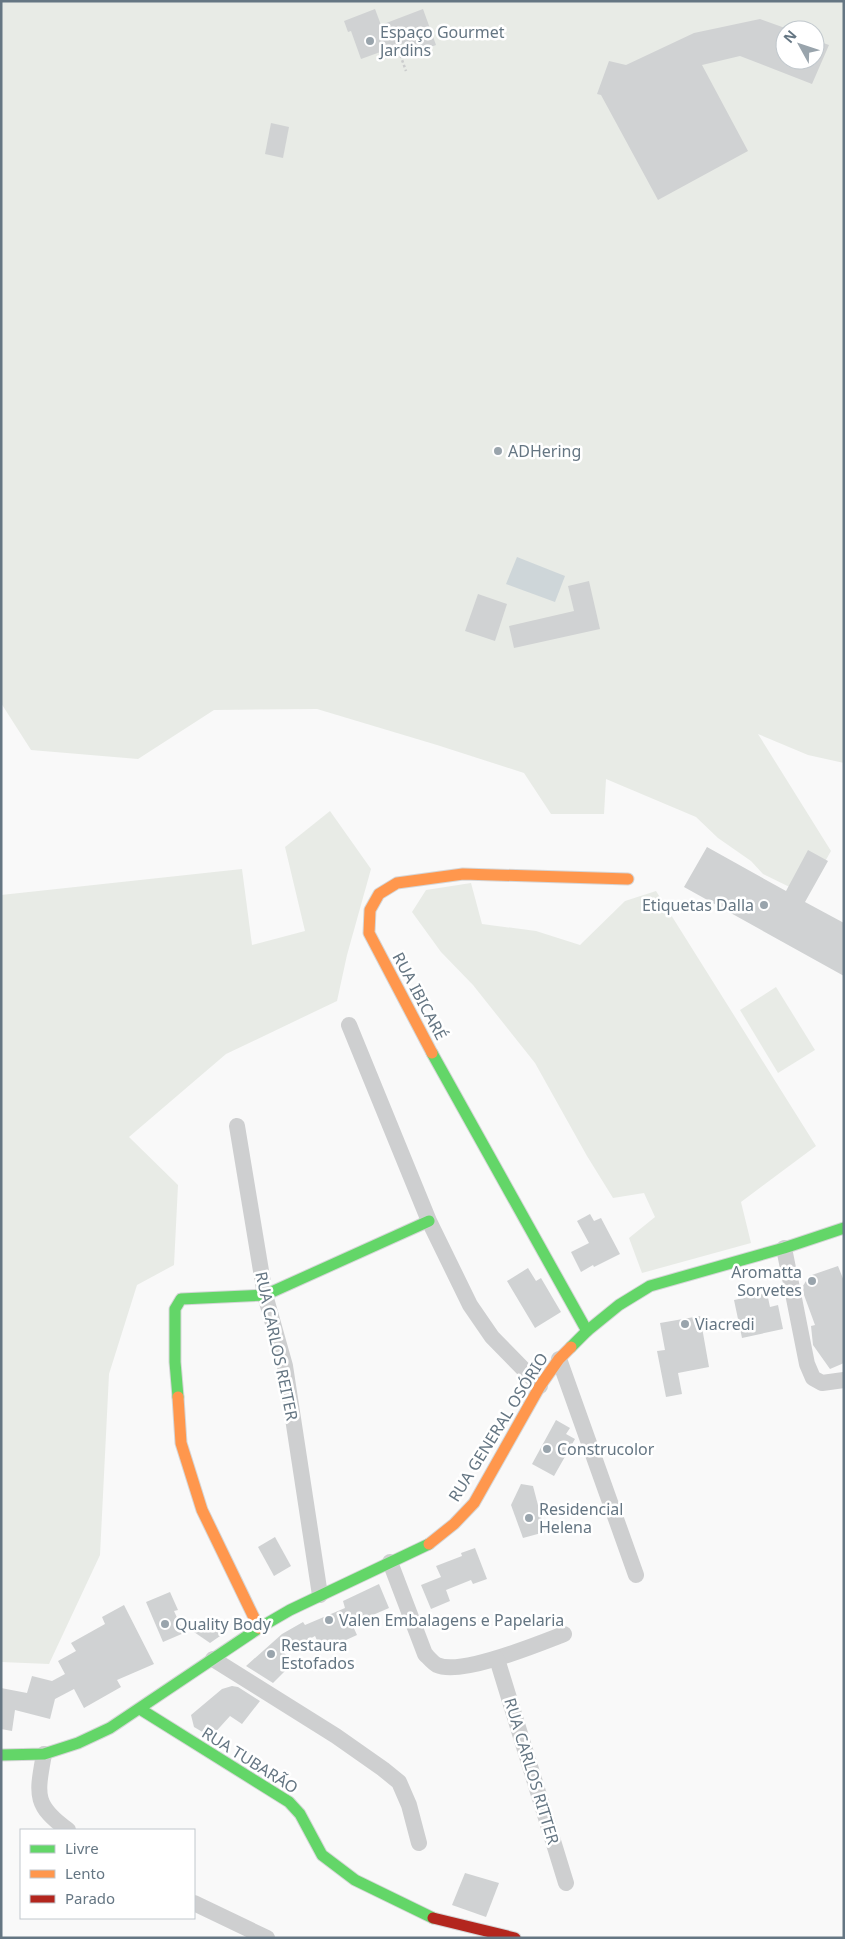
<svg xmlns="http://www.w3.org/2000/svg" width="845" height="1939" font-family="'Noto Sans',sans-serif">
  <style>
    .green { fill: #e8ebe6; fill-rule: evenodd }
    .water { fill: #ced6d9 }
    .building { fill: #d0d2d3 }
    .lines { fill: none; stroke-linecap: round; stroke-linejoin: round }
    .fast-casing { stroke: #d5d6d7; stroke-width: 13 }
    .slow-casing { stroke: #d5d6d7; stroke-width: 13 }
    .jam-casing { stroke: #d5d6d7; stroke-width: 13 }
    .path { stroke: #cbcccd; stroke-width: 2.5; stroke-dasharray: 2.5 2.5; stroke-linecap: butt }
    .street { stroke: #cecfd0; stroke-width: 16 }
    .fast { stroke: #63d668; stroke-width: 11 }
    .slow { stroke: #ff974d; stroke-width: 11 }
    .jam { stroke: #b3261e; stroke-width: 11 }
    .poi-dot { fill: #99a4ac; stroke: #fff; stroke-width: 2 }
    .labels { text-anchor: middle; dominant-baseline: central; stroke-width: 5; stroke-linejoin: round; paint-order: stroke }
    .poi-label { font-size: 16px; fill: #657683; stroke: #fff; text-anchor: start }
    .street-label { font-size: 16px; fill: #657683; stroke: #fff }
  </style>
  <rect width="100%" height="100%" fill="#f9f9f9"/>
  <g class="green">
    <path d="M1,1H844V763L808,755L758,734L831,851L806,895L763,874L751,861L718,838L696,817L606,779L604,814H551L524,773L437,745L317,709L214,710L138,759L31,750L1,703ZM785,30H815V60H785Z"/>
    <polygon points="330,811 371,869 347,955 337,1001 226,1054 129,1137 178,1185 174,1265 137,1285 109,1374 100,1555 49,1664 1,1662 1,895 242,869 252,945 305,931 285,847"/>
    <polygon points="471,883 482,924 536,931 580,945 625,901 656,891 816,1146 741,1202 751,1243 642,1273 629,1238 655,1217 644,1193 613,1198 587,1156 535,1063 473,985 441,952 412,912 426,890"/>
    <polygon points="776,987 815,1050 778,1073 740,1010"/>
  </g>
  <polygon class="water" points="517,557 565,576 555,602 506,584"/>
  <g class="building">
    <polygon points="375,9 381,25 423,9 436,45 412,54 408,42 361,59 351,31 348,32 344,21"/>
    <polygon points="760,19 785,28 785,60 815,60 815,40 829,45 812,84 740,56 702,65 748,151 658,200 601,95 597,94 609,61 626,65 694,33"/>
    <polygon points="271,123 289,127 283,158 265,154"/>
    <polygon points="589,581 600,629 514,648 509,626 574,611 568,586"/>
    <polygon points="478,594 507,604 495,641 465,631"/>
    <polygon points="707,847 786,891 808,850 828,861 805,902 844,923 844,976 684,887"/>
    <polygon points="590,1214 594,1221 601,1218 620,1254 594,1267 593,1265 581,1272 571,1252 589,1243 577,1221"/>
    <polygon points="838,1266 844,1281 844,1363 830,1369 813,1345 811,1326 815,1325 804,1295 803,1286 809,1276"/>
    <polygon points="528,1268 536,1281 541,1278 561,1312 535,1328 507,1281"/>
    <polygon points="767,1293 770,1307 778,1305 783,1329 742,1338 734,1300"/>
    <polygon points="700,1316 709,1367 678,1373 682,1394 666,1397 657,1351 665,1350 660,1323"/>
    <polygon points="556,1420 570,1428 566,1434 575,1439 554,1476 532,1464"/>
    <polygon points="521,1484 533,1486 545,1532 523,1538 511,1505"/>
    <polygon points="275,1537 291,1566 274,1576 258,1547"/>
    <polygon points="475,1548 487,1579 473,1584 471,1580 446,1590 450,1601 431,1609 421,1585 441,1577 436,1566 462,1556 461,1553"/>
    <polygon points="379,1584 389,1608 352,1624 357,1635 322,1651 315,1636 284,1653 294,1662 273,1683 246,1666 282,1634 303,1622 305,1625 345,1608 343,1601"/>
    <polygon points="170,1592 178,1610 174,1611 184,1633 163,1642 146,1602"/>
    <polygon points="124,1605 154,1664 117,1680 121,1687 84,1708 74,1689 55,1699 50,1719 15,1710 12,1731 1,1729 1,1688 27,1693 32,1676 52,1681 65,1674 58,1661 76,1651 71,1643 105,1624 102,1617"/>
    <polygon points="214,1620 223,1634 210,1643 194,1632"/>
    <polygon points="232,1686 238,1687 260,1701 242,1724 230,1716 211,1737 194,1727 191,1715 222,1689"/>
    <polygon points="465,1873 499,1883 486,1917 452,1905"/>
  </g>
  <g class="lines">
    <g class="fast-casing">
      <g id="fast">
        <polyline points="432,1053 587,1331"/>
        <polyline points="571,1347 587,1331 619,1305 650,1286 784,1248 844,1228"/>
        <polyline points="178,1397 175,1362 175,1309 181,1299 265,1295 429,1221"/>
        <polyline points="140,1709 289,1802 300,1814 322,1855 355,1880 433,1918"/>
        <polyline points="1,1755 44,1754 78,1743 110,1728 259,1628 290,1610 429,1544"/>
      </g>
    </g>
    <g class="slow-casing">
      <g id="slow">
        <polyline points="432,1053 369,933 370,910 379,894 397,883 463,874 628,879"/>
        <polyline points="178,1397 181,1443 202,1510 259,1628"/>
        <polyline points="429,1544 454,1524 474,1503 540,1386 559,1359 571,1347"/>
      </g>
    </g>
    <g class="jam-casing">
      <polyline id="jam" points="433,1918 515,1938"/>
    </g>
    <polyline class="path" points="392,32 406,71"/>
    <g class="street">
      <polyline points="349,1025 429,1221 470,1305 492,1337 540,1386"/>
      <polyline points="237,1126 265,1295 285,1366 320,1595"/>
      <polyline points="784,1248 807,1364 813,1378 822,1383 844,1380"/>
      <polyline points="559,1359 636,1575"/>
      <path d="M390,1562L425,1654C429,1658 433,1663 437,1665C461,1676 538,1644 564,1634"/>
      <polyline points="213,1659 336,1736 383,1769 399,1782 409,1805 419,1843"/>
      <polyline points="497,1659 566,1883"/>
      <path d="M44,1754C37,1794 33,1805 68,1830"/>
      <polyline points="194,1903 267,1938"/>
    </g>
    <use href="#fast" class="fast"/>
    <use href="#slow" class="slow"/>
    <use href="#jam" class="jam"/>
  </g>
  <g class="poi-dot">
    <circle cx="370" cy="41" r="5"/>
    <circle cx="498" cy="451" r="5"/>
    <circle cx="764" cy="905" r="5"/>
    <circle cx="812" cy="1281" r="5"/>
    <circle cx="685" cy="1324" r="5"/>
    <circle cx="547" cy="1449" r="5"/>
    <circle cx="529" cy="1518" r="5"/>
    <circle cx="329" cy="1620" r="5"/>
    <circle cx="165" cy="1624" r="5"/>
    <circle cx="271" cy="1654" r="5"/>
  </g>
  <g class="labels">
    <g class="poi-label">
      <text x="380" y="32">Espaço Gourmet<tspan x="380" dy="18">Jardins</tspan></text>
      <text x="508" y="451">ADHering</text>
      <text x="754" y="905" text-anchor="end">Etiquetas Dalla</text>
      <text x="802" y="1272" text-anchor="end">Aromatta<tspan x="802" dy="18">Sorvetes</tspan></text>
      <text x="695" y="1324">Viacredi</text>
      <text x="557" y="1449">Construcolor</text>
      <text x="539" y="1509">Residencial<tspan x="539" dy="18">Helena</tspan></text>
      <text x="339" y="1620">Valen Embalagens e Papelaria</text>
      <text x="175" y="1624">Quality Body</text>
      <text x="281" y="1645">Restaura<tspan x="281" dy="18">Estofados</tspan></text>
    </g>
    <g class="street-label">
      <text transform="translate(420 996) rotate(62)">RUA IBICARÉ</text>
      <text transform="translate(277 1346) rotate(78)">RUA CARLOS REITER</text>
      <text transform="translate(498 1427) rotate(-58)">RUA GENERAL OSÓRIO</text>
      <text transform="translate(250 1760) rotate(32)">RUA TUBARÃO</text>
      <text transform="translate(532 1771) rotate(73)">RUA CARLOS RITTER</text>
    </g>
  </g>
  <rect width="845" height="1939" fill="none" stroke="#657683" stroke-width="5"/>
  <rect x="20" y="1829" width="175" height="90" fill="#ffffff" stroke="#c1c8cd"/>
  <rect x="30" y="1845" width="25" height="8" fill="#63d668" stroke="#c1c8cd"/>
  <text x="65" y="1854" font-size="15" fill="#657683">Livre</text>
  <rect x="30" y="1870" width="25" height="8" fill="#ff974d" stroke="#c1c8cd"/>
  <text x="65" y="1879" font-size="15" fill="#657683">Lento</text>
  <rect x="30" y="1895" width="25" height="8" fill="#b3261e" stroke="#c1c8cd"/>
  <text x="65" y="1904" font-size="15" fill="#657683">Parado</text>
  <g transform="translate(800 45) rotate(310)"><circle r="24" fill="#ffffff" stroke="#c1c8cd"/>
  <path d="M0-4L9 19L0 12L-9 19Z" fill="#99a4ac"/>
  <text y="-8" font-size="14" font-weight="bold" text-anchor="middle" fill="#657683">N</text>
  </g>
</svg>
